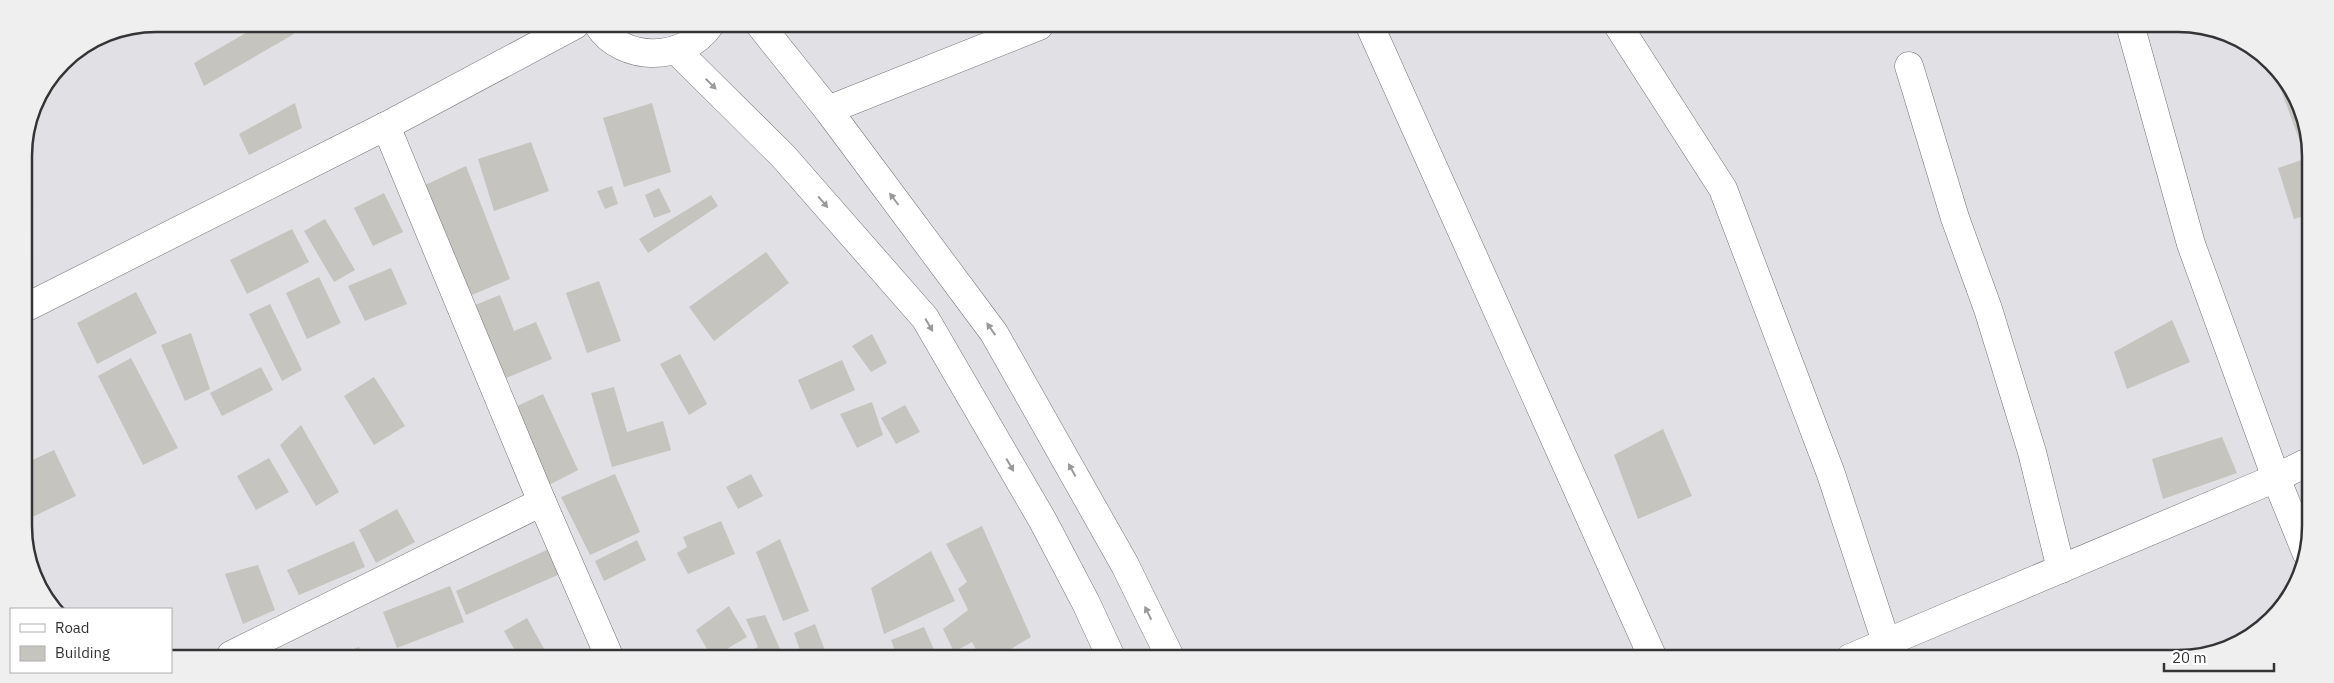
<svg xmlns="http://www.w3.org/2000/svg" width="2334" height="683" font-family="'IBM Plex Sans',sans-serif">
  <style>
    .building { fill: #c5c4bf }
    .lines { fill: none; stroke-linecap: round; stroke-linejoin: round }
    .minor-casing { stroke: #747478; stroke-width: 29 }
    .tertiary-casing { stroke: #747478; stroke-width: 29 }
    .minor { stroke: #fff; stroke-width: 28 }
    .tertiary { stroke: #fff; stroke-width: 28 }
    .oneway { fill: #9a9a9a }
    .rim { fill: none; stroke: #343436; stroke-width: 2.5 }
  </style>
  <rect width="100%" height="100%" fill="#e1e1e5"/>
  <g class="building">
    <polygon points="261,24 290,24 294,34 204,86 194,63"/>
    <polygon points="2272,65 2277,69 2308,131 2308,139 2300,142"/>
    <polygon points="295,103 302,128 249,155 239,134"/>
    <polygon points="652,103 671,172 624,187 603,118"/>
    <polygon points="531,142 549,191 494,211 478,159"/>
    <polygon points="2302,160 2308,177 2307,215 2294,219 2278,168"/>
    <polygon points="466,166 510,279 467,297 421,187"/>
    <polygon points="612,186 618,204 605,209 597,191"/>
    <polygon points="659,188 671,212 654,218 645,195"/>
    <polygon points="384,193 403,232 373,246 354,208"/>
    <polygon points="711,195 718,206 648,253 639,239"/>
    <polygon points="325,219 355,270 334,282 304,231"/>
    <polygon points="292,229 309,262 247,294 230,260"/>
    <polygon points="766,252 789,283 714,341 689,307"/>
    <polygon points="391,268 407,304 365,321 348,286"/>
    <polygon points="319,277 341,323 307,339 286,293"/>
    <polygon points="599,281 621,341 587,353 566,293"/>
    <polygon points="136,292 157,333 97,364 77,323"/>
    <polygon points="500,295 514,331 536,322 552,359 499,381 468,308"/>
    <polygon points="270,304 302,370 282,381 249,314"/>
    <polygon points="2172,320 2190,362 2127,389 2114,352"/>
    <polygon points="191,333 210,389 185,401 161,345"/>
    <polygon points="872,334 887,363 871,372 852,346"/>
    <polygon points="680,354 707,404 689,415 660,364"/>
    <polygon points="131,358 178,448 143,465 98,376"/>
    <polygon points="842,360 855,390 811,410 798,380"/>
    <polygon points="261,367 273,390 222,416 210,393"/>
    <polygon points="374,377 405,426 374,445 344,396"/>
    <polygon points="614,387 627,432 663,421 671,450 612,467 591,393"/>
    <polygon points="543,394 578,470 549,485 513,408"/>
    <polygon points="872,402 883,435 857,448 840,414"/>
    <polygon points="905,405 920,432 896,444 881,418"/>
    <polygon points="301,425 339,492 316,506 280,445"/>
    <polygon points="1663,429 1692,496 1638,519 1614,455"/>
    <polygon points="2222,437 2237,473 2163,499 2152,459"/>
    <polygon points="54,450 76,496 26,520 26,463"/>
    <polygon points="269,458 289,492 256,510 237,476"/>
    <polygon points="615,474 640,532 590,555 561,497"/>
    <polygon points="751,474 763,496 738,509 726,487"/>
    <polygon points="397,509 415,542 376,563 359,530"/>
    <polygon points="721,521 735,554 688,574 677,553 687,547 683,537"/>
    <polygon points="982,526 1031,637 997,657 980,657 972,642 954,652 943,629 968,610 958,589 967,582 946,544"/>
    <polygon points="780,539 809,611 783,621 756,552"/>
    <polygon points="637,540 646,560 604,581 595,561"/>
    <polygon points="354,541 365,567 299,595 287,570"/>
    <polygon points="549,549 560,574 466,615 456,591"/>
    <polygon points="931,551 955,601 884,634 871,588"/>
    <polygon points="258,565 275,610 243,624 225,574"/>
    <polygon points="450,586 464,622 397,648 383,612"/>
    <polygon points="729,606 747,637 715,656 711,656 696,630"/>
    <polygon points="765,615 783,656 740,656 758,647 746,619"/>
    <polygon points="527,618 548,656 518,656 504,631"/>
    <polygon points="815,624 827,656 802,656 794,633"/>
    <polygon points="924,627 937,656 897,656 891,640"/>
    <polygon points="359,647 362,655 350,655 349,651"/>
  </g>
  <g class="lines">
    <g class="minor-casing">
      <g id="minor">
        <polyline points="1370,26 1653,658"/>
        <polyline points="1619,27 1723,189 1831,474 1886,642 1894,658"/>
        <polyline points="2131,28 2191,244 2276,478 2306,552"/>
        <polyline points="1909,66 1955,218 1988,309 2032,452 2061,569"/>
        <polyline points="828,110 1039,26"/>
        <polyline points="386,126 542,502 609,656"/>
        <polyline points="25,308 386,126 575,25"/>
        <polyline points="231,655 542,502"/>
        <polyline points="1850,658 2276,478 2306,463"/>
      </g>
    </g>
    <g class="tertiary-casing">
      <g id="tertiary">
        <path d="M598,25C623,63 684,62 710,25"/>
        <polyline points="760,25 828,110 994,333 1125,565 1170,657"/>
        <polyline points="676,50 783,156 925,318 1043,521 1086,603 1111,657"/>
      </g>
    </g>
    <use href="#minor" class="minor"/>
    <use href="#tertiary" class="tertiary"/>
  </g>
  <defs><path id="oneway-solid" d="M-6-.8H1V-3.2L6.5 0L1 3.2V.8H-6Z" transform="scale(1.25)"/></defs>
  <g class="oneway">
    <use href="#oneway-solid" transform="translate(711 84) rotate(45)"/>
    <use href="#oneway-solid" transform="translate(894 199) rotate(-127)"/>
    <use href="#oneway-solid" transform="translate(823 202) rotate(49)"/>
    <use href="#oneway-solid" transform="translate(929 325) rotate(60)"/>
    <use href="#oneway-solid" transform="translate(991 329) rotate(-125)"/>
    <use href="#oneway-solid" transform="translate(1010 465) rotate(60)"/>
    <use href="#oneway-solid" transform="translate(1072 470) rotate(-119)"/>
    <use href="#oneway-solid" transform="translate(1148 613) rotate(-116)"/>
  </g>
  <path d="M0 0H2334V683H0ZM156 32H2178A124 124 0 0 1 2302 156V526A124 124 0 0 1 2178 650H156A124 124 0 0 1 32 526V156A124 124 0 0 1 156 32Z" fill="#efefef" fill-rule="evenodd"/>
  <path class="rim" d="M156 32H2178A124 124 0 0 1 2302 156V526A124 124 0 0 1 2178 650H156A124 124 0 0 1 32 526V156A124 124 0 0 1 156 32Z"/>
  <rect x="10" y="608" width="162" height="65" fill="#ffffff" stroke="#aeaeaf"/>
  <rect x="20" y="624" width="25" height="8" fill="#ffffff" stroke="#aeaeaf"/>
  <text x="55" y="633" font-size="15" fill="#343436">Road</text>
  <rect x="20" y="646" width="25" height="15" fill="#c5c4bf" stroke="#aeaeaf"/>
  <text x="55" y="658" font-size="15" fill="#343436">Building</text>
  <path d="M2164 663v8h110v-8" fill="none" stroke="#343436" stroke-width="2.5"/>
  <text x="2172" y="663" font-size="15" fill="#343436" stroke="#ffffff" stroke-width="4" paint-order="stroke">20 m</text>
</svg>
